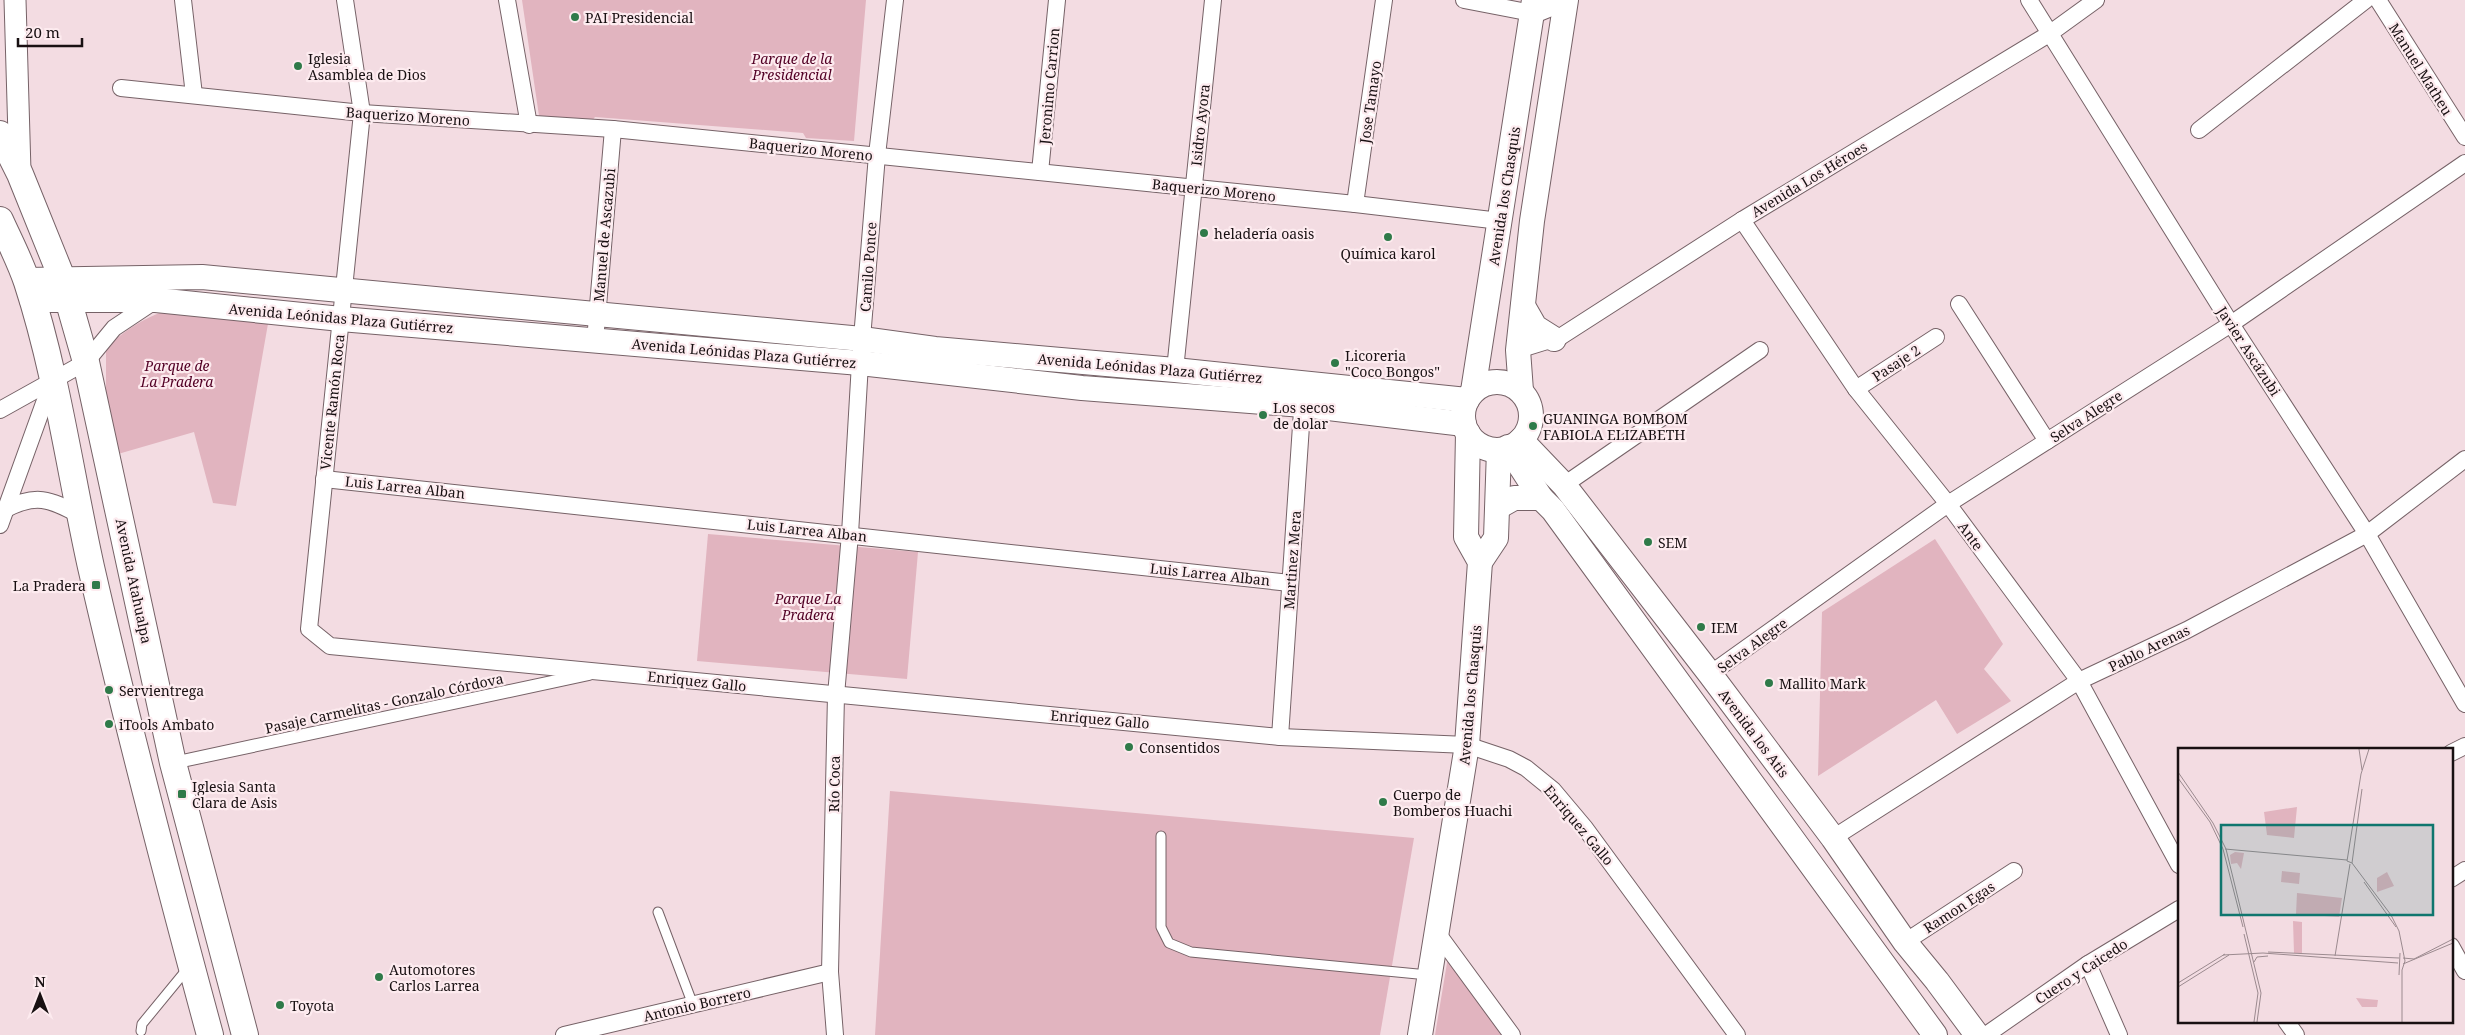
<svg xmlns="http://www.w3.org/2000/svg" width="2465" height="1035" font-family="'Noto Serif',serif">
  <style>
    .green { fill: #e1b4bf }
    .lines { fill: none; stroke-linecap: round; stroke-linejoin: round }
    .service-casing { stroke: #766267; stroke-width: 11 }
    .pedestrian-casing { stroke: #766267; stroke-width: 14 }
    .minor-casing { stroke: #766267; stroke-width: 18 }
    .tertiary-casing { stroke: #766267; stroke-width: 23 }
    .secondary-casing { stroke: #766267; stroke-width: 26 }
    .primary-casing { stroke: #766267; stroke-width: 28 }
    .service { stroke: #fff; stroke-width: 9 }
    .pedestrian { stroke: #fff; stroke-width: 12 }
    .minor { stroke: #fff; stroke-width: 16 }
    .tertiary { stroke: #fff; stroke-width: 21 }
    .secondary { stroke: #fff; stroke-width: 24 }
    .primary { stroke: #fff; stroke-width: 26 }
    .poi-dot { fill: #2f7a49; stroke: #fdebef; stroke-width: 2 }
    .labels { text-anchor: middle; dominant-baseline: central; stroke-width: 4.5; stroke-linejoin: round; paint-order: stroke }
    .poi-label { font-size: 14px; fill: #181012; stroke: #fdebef; text-anchor: start }
    .park-label { font-size: 14px; font-style: italic; fill: #520025; stroke: #fdebef }
    .street-label { font-size: 14px; fill: #181012; stroke: #fdebef }
    .inset-road { fill: none; stroke: #9b8a8f; stroke-width: 1 }
    .view { fill: #0f766e; fill-opacity: 0.15; stroke: #0f766e; stroke-width: 2.5 }
    .inset-edge { fill: none; stroke: #181012; stroke-width: 2.5 }
  </style>
  <rect width="100%" height="100%" fill="#f3dce2"/>
  <g class="green">
    <polygon points="522,0 866,0 854,141 806,138 803,133 595,117 591,122 539,116"/>
    <path d="M167,310L269,318L236,506L213,503L194,432L118,454L106,404V348C125,330 142,319 167,310Z"/>
    <polygon points="708,534 918,552 907,679 697,661"/>
    <polygon points="1935,539 2003,644 1984,669 2011,701 1957,734 1936,700 1818,776 1822,612"/>
    <polygon points="890,791 1414,838 1380,1035 875,1035"/>
    <polygon points="1448,957 1502,1035 1435,1035"/>
  </g>
  <g class="lines">
    <g class="service-casing">
      <g id="service">
        <polyline points="1161,836 1161,927 1169,943 1191,952 1428,975"/>
        <polyline points="658,912 693,1005"/>
        <polyline points="141,1031 142,1024 188,968"/>
      </g>
    </g>
    <g class="pedestrian-casing">
      <polyline id="pedestrian" points="173,763 589,674"/>
    </g>
    <g class="minor-casing">
      <g id="minor">
        <polyline points="183,0 194,95"/>
        <polyline points="345,0 362,113 309,629 330,646 1280,737 1467,745 1509,759 1526,768 1553,790 1585,828 1737,1035"/>
        <polyline points="507,0 529,125"/>
        <polyline points="1464,0 1532,13"/>
        <polyline points="2029,0 2231,324 2367,534 2465,704"/>
        <polyline points="2378,0 2465,137"/>
        <polyline points="121,88 362,113 613,129 1355,204 1500,221"/>
        <polyline points="2199,130 2366,0"/>
        <polyline points="1040,172 1057,0"/>
        <polyline points="1355,204 1384,0"/>
        <polyline points="1742,220 1856,389 1948,504 2079,681 2179,865"/>
        <polyline points="1959,304 2047,441"/>
        <polyline points="595,341 613,129"/>
        <polyline points="1518,350 1560,337 1742,220 2049,34 2096,0"/>
        <polyline points="1175,370 1213,0"/>
        <polyline points="1856,389 1936,337"/>
        <polyline points="0,410 86,362 114,328 156,300"/>
        <polyline points="324,479 1290,583"/>
        <polyline points="1564,485 1760,350"/>
        <path d="M4,510C36,493 49,499 80,515"/>
        <polyline points="0,525 52,381"/>
        <polyline points="1710,674 1948,504 2231,324 2465,163"/>
        <polyline points="1280,737 1303,396"/>
        <polyline points="2451,753 2465,746"/>
        <polyline points="1833,838 2079,681 2187,630 2367,534 2465,459"/>
        <polyline points="2451,879 2465,870"/>
        <polyline points="1438,934 1512,1035"/>
        <polyline points="1905,942 2014,871"/>
        <polyline points="2451,946 2465,971"/>
        <polyline points="2088,964 2119,1035"/>
        <polyline points="2286,1021 2296,1035"/>
        <polyline points="564,1035 830,972"/>
        <polyline points="835,1035 830,972 836,695 850,534 860,363 877,155 895,0"/>
        <polyline points="1986,1035 2088,964 2179,909"/>
      </g>
    </g>
    <g class="tertiary-casing">
      <g id="tertiary">
        <polyline points="15,0 20,171"/>
        <polyline points="1532,13 1564,0"/>
      </g>
    </g>
    <g class="secondary-casing">
      <g id="secondary">
        <polyline points="26,280 202,277 862,339 935,349 1175,370 1467,400"/>
        <polyline points="32,300 156,300 341,319 860,363 1082,388 1303,405 1464,424"/>
        <polyline points="1523,306 1535,327 1554,339"/>
        <circle cx="1497" cy="416" r="34"/>
        <polyline points="1473,391 1534,0"/>
        <polyline points="1521,391 1518,350 1532,221 1566,0"/>
        <polyline points="1521,440 1564,485 1710,674 1833,838 1905,942 1937,981 1977,1035"/>
        <polyline points="1508,447 1541,498 1553,510 1935,1035"/>
        <polyline points="1498,507 1514,498 1541,498"/>
        <polyline points="1480,562 1496,538 1499,450"/>
        <polyline points="1420,1035 1467,745 1480,562 1466,537 1468,433"/>
      </g>
    </g>
    <g class="primary-casing">
      <g id="primary">
        <polyline points="0,134 20,174 62,278 86,362 173,763 245,1035"/>
        <path d="M0,220C9,240 20,261 27,282C57,374 70,472 91,567C127,724 168,880 210,1035"/>
      </g>
    </g>
    <use href="#service" class="service"/>
    <use href="#pedestrian" class="pedestrian"/>
    <use href="#minor" class="minor"/>
    <use href="#tertiary" class="tertiary"/>
    <use href="#secondary" class="secondary"/>
    <use href="#primary" class="primary"/>
  </g>
  <g class="poi-dot">
    <circle cx="575" cy="17" r="5"/>
    <circle cx="298" cy="66" r="5"/>
    <circle cx="1204" cy="233" r="5"/>
    <circle cx="1388" cy="237" r="5"/>
    <circle cx="1335" cy="363" r="5"/>
    <circle cx="1263" cy="415" r="5"/>
    <circle cx="1533" cy="426" r="5"/>
    <circle cx="1648" cy="542" r="5"/>
    <rect x="91" y="580" width="10" height="10" rx="2.5"/>
    <circle cx="1701" cy="627" r="5"/>
    <circle cx="1769" cy="683" r="5"/>
    <circle cx="109" cy="690" r="5"/>
    <circle cx="109" cy="724" r="5"/>
    <circle cx="1129" cy="747" r="5"/>
    <rect x="177" y="789" width="10" height="10" rx="2.5"/>
    <circle cx="1383" cy="802" r="5"/>
    <circle cx="379" cy="977" r="5"/>
    <circle cx="280" cy="1005" r="5"/>
  </g>
  <g class="labels">
    <g class="poi-label">
      <text x="585" y="17">PAI Presidencial</text>
      <text x="308" y="58">Iglesia<tspan x="308" dy="16">Asamblea de Dios</tspan></text>
      <text x="1214" y="233">heladería oasis</text>
      <text x="1388" y="253" text-anchor="middle">Química karol</text>
      <text x="1345" y="355">Licoreria<tspan x="1345" dy="16">"Coco Bongos"</tspan></text>
      <text x="1273" y="407">Los secos<tspan x="1273" dy="16">de dolar</tspan></text>
      <text x="1543" y="418">GUANINGA BOMBOM<tspan x="1543" dy="16">FABIOLA ELIZABETH</tspan></text>
      <text x="1658" y="542">SEM</text>
      <text x="86" y="585" text-anchor="end">La Pradera</text>
      <text x="1711" y="627">IEM</text>
      <text x="1779" y="683">Mallito Mark</text>
      <text x="119" y="690">Servientrega</text>
      <text x="119" y="724">iTools Ambato</text>
      <text x="1139" y="747">Consentidos</text>
      <text x="192" y="786">Iglesia Santa<tspan x="192" dy="16">Clara de Asis</tspan></text>
      <text x="1393" y="794">Cuerpo de<tspan x="1393" dy="16">Bomberos Huachi</tspan></text>
      <text x="389" y="969">Automotores<tspan x="389" dy="16">Carlos Larrea</tspan></text>
      <text x="290" y="1005">Toyota</text>
    </g>
    <g class="park-label">
      <text x="792" y="58">Parque de la<tspan x="792" dy="16">Presidencial</tspan></text>
      <text x="177" y="365">Parque de<tspan x="177" dy="16">La Pradera</tspan></text>
      <text x="808" y="598">Parque La<tspan x="808" dy="16">Pradera</tspan></text>
    </g>
    <g class="street-label">
      <text transform="translate(2421 69) rotate(58)">Manuel Matheu</text>
      <text transform="translate(1049 86) rotate(-85)">Jeronimo Carrion</text>
      <text transform="translate(1370 102) rotate(-82)">Jose Tamayo</text>
      <text transform="translate(408 116) rotate(4)">Baquerizo Moreno</text>
      <text transform="translate(1200 125) rotate(-84)">Isidro Ayora</text>
      <text transform="translate(811 149) rotate(6)">Baquerizo Moreno</text>
      <text transform="translate(1809 179) rotate(-31)">Avenida Los Héroes</text>
      <text transform="translate(1214 190) rotate(6)">Baquerizo Moreno</text>
      <text transform="translate(1504 196) rotate(-81)">Avenida los Chasquis</text>
      <text transform="translate(604 235) rotate(-85)">Manuel de Ascazubi</text>
      <text transform="translate(868 267) rotate(-86)">Camilo Ponce</text>
      <text transform="translate(341 318) rotate(5)">Avenida Leónidas Plaza Gutiérrez</text>
      <text transform="translate(2249 351) rotate(57)">Javier Ascázubi</text>
      <text transform="translate(744 353) rotate(5)">Avenida Leónidas Plaza Gutiérrez</text>
      <text transform="translate(1896 363) rotate(-33)">Pasaje 2</text>
      <text transform="translate(1150 368) rotate(5)">Avenida Leónidas Plaza Gutiérrez</text>
      <text transform="translate(332 402) rotate(-84)">Vicente Ramón Roca</text>
      <text transform="translate(2086 416) rotate(-33)">Selva Alegre</text>
      <text transform="translate(405 487) rotate(6)">Luis Larrea Alban</text>
      <text transform="translate(807 530) rotate(6)">Luis Larrea Alban</text>
      <text transform="translate(1971 536) rotate(54)">Ante</text>
      <text transform="translate(1292 560) rotate(-86)">Martinez Mera</text>
      <text transform="translate(1210 574) rotate(6)">Luis Larrea Alban</text>
      <text transform="translate(134 581) rotate(78)">Avenida Atahualpa</text>
      <text transform="translate(1752 645) rotate(-36)">Selva Alegre</text>
      <text transform="translate(2149 648) rotate(-26)">Pablo Arenas</text>
      <text transform="translate(697 681) rotate(6)">Enriquez Gallo</text>
      <text transform="translate(1470 695) rotate(-85)">Avenida los Chasquis</text>
      <text transform="translate(384 703) rotate(-12)">Pasaje Carmelitas - Gonzalo Córdova</text>
      <text transform="translate(1100 719) rotate(5)">Enriquez Gallo</text>
      <text transform="translate(1754 733) rotate(53)">Avenida los Atis</text>
      <text transform="translate(834 784) rotate(-89)">Río Coca</text>
      <text transform="translate(1579 825) rotate(50)">Enriquez Gallo</text>
      <text transform="translate(1959 907) rotate(-33)">Ramon Egas</text>
      <text transform="translate(2081 971) rotate(-33)">Cuero y Caicedo</text>
      <text transform="translate(697 1004) rotate(-13)">Antonio Borrero</text>
    </g>
  </g>
  <g transform="translate(2178 748)">
    <rect width="275" height="275" fill="#f3dce2"/>
    <path d="M119,59L116,90L89,87L86,64ZM57,104L66,105L63,121L59,115L53,116L52,107ZM104,123L122,125L121,136L103,134ZM209,124L216,138L199,144V130ZM119,145L164,150L161,169L118,166ZM115,173L124,174V205H116ZM178,250L200,252L199,259H184Z" fill="#e1b4bf"/>
    <path class="inset-road" d="M181,1L184,22M0,24L35,75L48,101L83,245L79,274M0,30L32,74L45,101L65,179M47,101L169,112M174,115L213,167L221,183L227,213L224,222V274M174,115L169,113L183,26L191,1M174,115L184,41M186,134L218,179M66,186L80,245L76,274M90,204L221,210M45,207L85,205L220,215M157,208L172,116M225,210L236,211L275,191M76,214L79,209L90,208M225,216L275,195M221,227L222,205M0,235L47,206M0,239L51,207"/>
    <path class="view" d="M43,77H255V167H43Z"/>
    <rect width="275" height="275" class="inset-edge"/>
  </g>
  <g transform="translate(40 995)" stroke="#fdebef" stroke-width="4" paint-order="stroke">
  <path d="M0-4L9 19L0 12L-9 19Z" fill="#181012"/>
  <text y="-8" font-size="14" font-weight="bold" text-anchor="middle" fill="#181012">N</text>
  </g>
  <path d="M18 38v8h64v-8" fill="none" stroke="#181012" stroke-width="2.5"/>
  <text x="25" y="38" font-size="15" fill="#181012" stroke="#fdebef" stroke-width="4" paint-order="stroke">20 m</text>
</svg>
